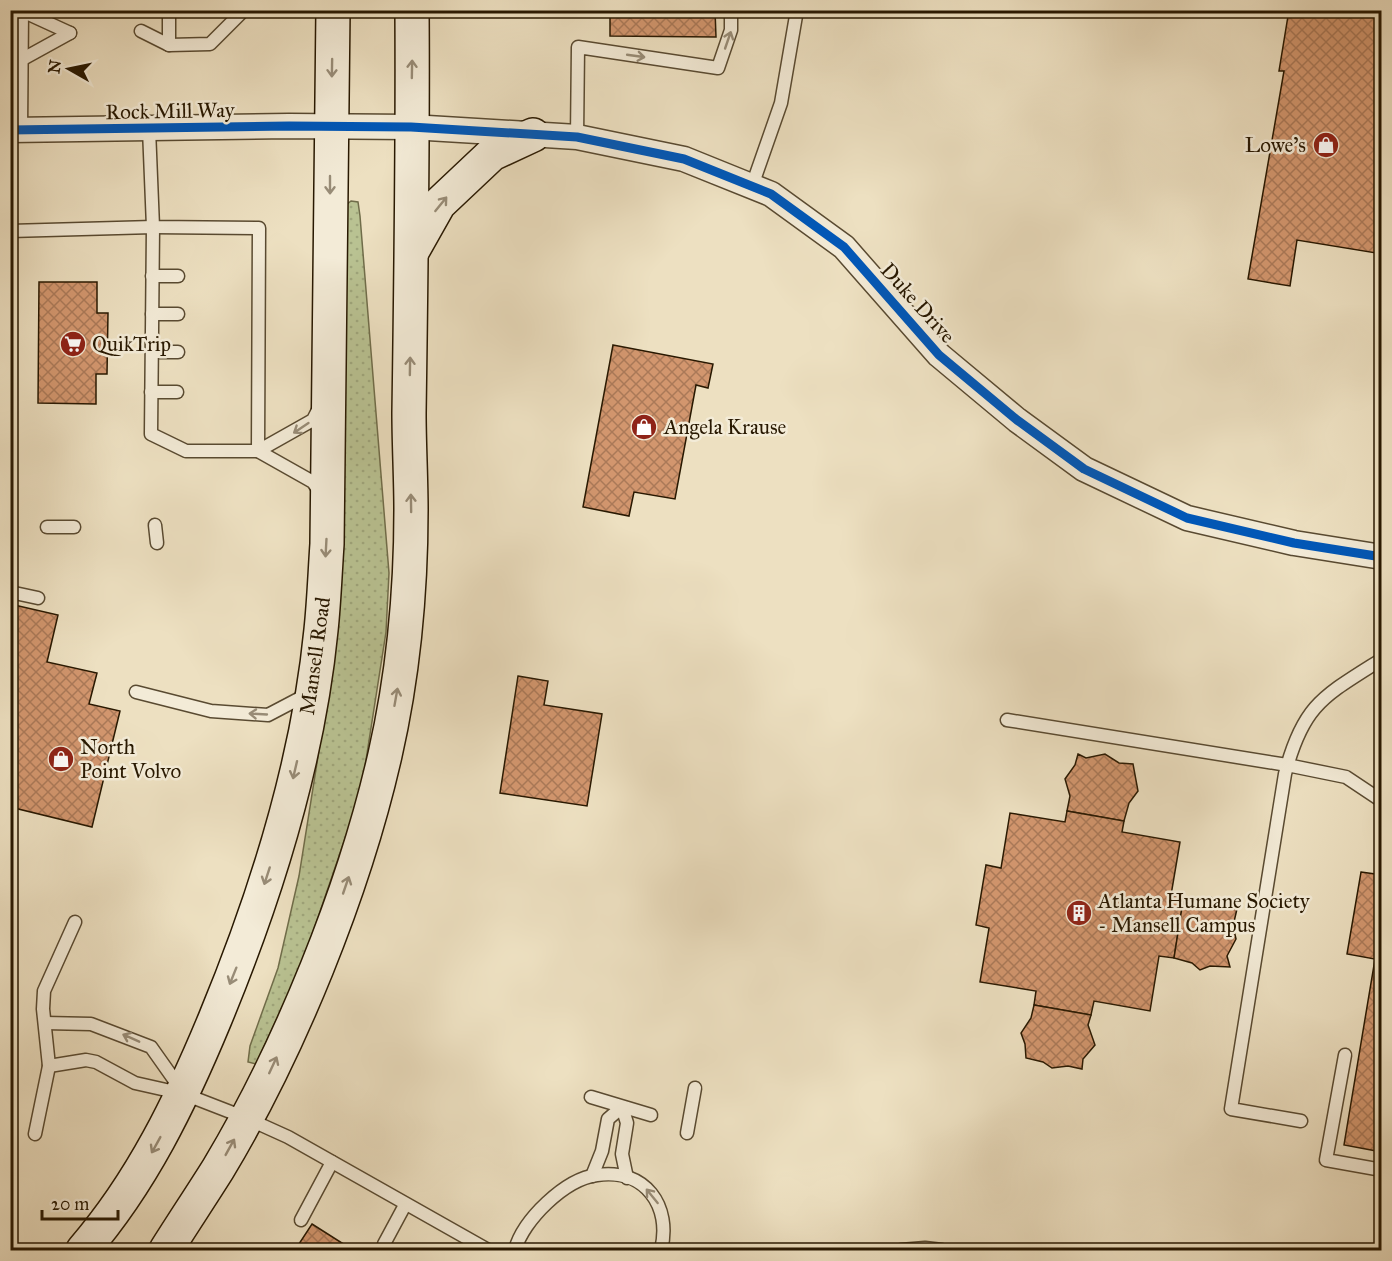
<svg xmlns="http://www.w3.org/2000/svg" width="1392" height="1261" font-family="'IM FELL Great Primer',serif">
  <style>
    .grass { fill: url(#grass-dots); stroke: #706d4a; stroke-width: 1.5 }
    .building { fill: url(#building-cross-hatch); stroke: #281801; stroke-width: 1.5 }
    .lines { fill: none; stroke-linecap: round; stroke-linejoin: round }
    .service-casing { stroke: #594a31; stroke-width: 15 }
    .minor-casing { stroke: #594a31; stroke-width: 27 }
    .secondary-casing { stroke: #281801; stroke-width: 36 }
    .service { stroke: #f3ebd7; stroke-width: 12 }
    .minor { stroke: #f3ebd7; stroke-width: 24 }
    .secondary { stroke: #f3ebd7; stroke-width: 33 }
    .cycleway-casing { stroke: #f3ebd7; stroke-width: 13 }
    .cycleway { stroke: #0057b8; stroke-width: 9 }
    .oneway { stroke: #988c77 }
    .labels { text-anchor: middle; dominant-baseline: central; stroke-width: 5; stroke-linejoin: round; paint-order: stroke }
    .street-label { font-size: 21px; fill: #281801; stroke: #f3ebd7 }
    .poi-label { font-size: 21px; fill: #281801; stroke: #f3ebd7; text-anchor: start }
  </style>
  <defs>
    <pattern id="grass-dots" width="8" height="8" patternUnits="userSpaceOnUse" patternTransform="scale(1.5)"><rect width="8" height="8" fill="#b9c292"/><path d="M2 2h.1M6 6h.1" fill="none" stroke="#9fa67c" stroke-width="1.8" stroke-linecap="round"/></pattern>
    <pattern id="building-cross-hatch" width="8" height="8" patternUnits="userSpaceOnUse" patternTransform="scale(1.5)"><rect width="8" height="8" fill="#d2966e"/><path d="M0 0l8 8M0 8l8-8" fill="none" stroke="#aa7958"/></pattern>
  </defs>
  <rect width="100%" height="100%" fill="#ede0c1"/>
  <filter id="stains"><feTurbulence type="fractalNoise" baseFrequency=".00333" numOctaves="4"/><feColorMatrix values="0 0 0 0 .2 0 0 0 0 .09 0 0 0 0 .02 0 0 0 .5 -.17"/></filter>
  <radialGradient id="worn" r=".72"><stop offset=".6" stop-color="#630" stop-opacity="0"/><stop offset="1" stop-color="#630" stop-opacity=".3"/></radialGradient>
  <polygon class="grass" points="351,201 358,202 360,216 389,573 386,632 361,792 302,964 256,1064 248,1062 250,1046 278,968 299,876 320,744 346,205"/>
  <g class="building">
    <rect x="189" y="10" width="35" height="7"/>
    <polygon points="610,10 715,10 716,37 610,36"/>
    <polygon points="1289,10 1382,10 1382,219 1376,253 1297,240 1290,286 1248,279 1284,71 1279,71"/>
    <polygon points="39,282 97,282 97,313 108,313 107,374 96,374 96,404 38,403"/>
    <polygon points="613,345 713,364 708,388 696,385 675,499 634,492 629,516 583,507"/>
    <polygon points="10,604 58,615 47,662 97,673 89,704 120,711 92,827 14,808 10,821"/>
    <polygon points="518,676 548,681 544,705 602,714 587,806 500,793"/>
    <polygon points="1078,754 1086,758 1105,754 1119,763 1133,764 1138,791 1129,803 1124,821 1067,811 1070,796 1065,779 1075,765"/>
    <polygon points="1067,811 1124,821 1122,832 1180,842 1171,895 1184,897 1174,958 1159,956 1150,1011 1094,1001 1091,1015 1034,1005 1036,991 980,982 989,928 976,925 986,865 1001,868 1010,813 1065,822"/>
    <polygon points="1361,872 1382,875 1382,1152 1344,1145 1375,959 1347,954"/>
    <polygon points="1211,897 1224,908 1237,909 1233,926 1236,939 1227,956 1230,967 1210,966 1200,970 1192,963 1174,958 1183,901"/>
    <polygon points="1034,1005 1091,1015 1088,1025 1095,1045 1083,1059 1082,1069 1068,1066 1052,1068 1043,1062 1026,1058 1025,1044 1021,1033 1031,1018"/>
    <polygon points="312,1224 353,1250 295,1250"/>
  </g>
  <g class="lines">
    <g class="service-casing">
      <g id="service">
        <polyline points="169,10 169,45"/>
        <polyline points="22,11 70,33"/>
        <polyline points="141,31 169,45 210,44 244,10"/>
        <polyline points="21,60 70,33"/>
        <polyline points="149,129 153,227 259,228 258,451"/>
        <polyline points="21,130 22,10"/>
        <polyline points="577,137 578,47 718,68 731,30 731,10"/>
        <polyline points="752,186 781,103 797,10"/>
        <polyline points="10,231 153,227 151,434 186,451 258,451 313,420 319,408"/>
        <polyline points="152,276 178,276"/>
        <polyline points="152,314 178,314"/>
        <polyline points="152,352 178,352"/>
        <polyline points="151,392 177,392"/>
        <polyline points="258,451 313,482 321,494"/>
        <polyline points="155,525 157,543"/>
        <polyline points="47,527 74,527"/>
        <polyline points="10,592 38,598"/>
        <polyline points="136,692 211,711 268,715 308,694"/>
        <polyline points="1007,720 1287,765 1346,777 1382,801"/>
        <polyline points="45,1023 91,1024 151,1047 180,1088"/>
        <polyline points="1345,1055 1326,1160 1382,1170"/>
        <polyline points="49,1066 86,1060 96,1062 135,1083 184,1094 246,1118 288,1137 488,1250"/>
        <polyline points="591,1097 651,1115"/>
        <polyline points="622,1107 627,1123 622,1154 627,1178"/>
        <path d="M1301,1121L1231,1109L1285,774C1303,704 1324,696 1382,659"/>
        <polyline points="687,1133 695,1088"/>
        <polyline points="35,1134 49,1066 43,1009 44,991 75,922"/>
        <polyline points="592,1176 602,1151 608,1119 622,1107"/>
        <polyline points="301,1220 332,1162"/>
        <polyline points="384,1244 405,1205"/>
        <path d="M515,1250C523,1220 565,1179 597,1175C645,1168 672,1206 661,1250"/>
        <polyline points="901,1250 925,1248 942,1250"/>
      </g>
    </g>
    <g class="minor-casing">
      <polyline id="minor" points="10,130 289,126 411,127 577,137 684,159 771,194 844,247 939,355 1017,420 1084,469 1187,518 1294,543 1382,557"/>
    </g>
    <g class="secondary-casing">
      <g id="secondary">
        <polyline points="413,250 439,204 492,154 533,135"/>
        <path d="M83,1250C142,1182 181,1101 215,1019C266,896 308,763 321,630C324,602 325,573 327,544L333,10"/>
        <path d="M166,1250C183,1223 201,1196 218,1169C290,1049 354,891 385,755C403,676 411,591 411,510C411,478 409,445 409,413C411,279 413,145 412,10"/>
      </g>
    </g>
    <use href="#service" class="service"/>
    <use href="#minor" class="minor"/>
    <use href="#secondary" class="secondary"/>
    <g class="cycleway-casing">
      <polyline id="cycleway" points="10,130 289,126 411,127 577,137 684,159 771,194 844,247 939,355 1017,420 1084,469 1187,518 1294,543 1382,557"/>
    </g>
    <use href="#cycleway" class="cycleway"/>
  </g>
  <defs><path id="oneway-shaft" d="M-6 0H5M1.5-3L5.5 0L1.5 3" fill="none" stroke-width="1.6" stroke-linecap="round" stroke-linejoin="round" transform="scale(1.5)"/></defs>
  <g class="oneway">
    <use href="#oneway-shaft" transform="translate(728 40) rotate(-71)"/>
    <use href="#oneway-shaft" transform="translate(636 56) rotate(8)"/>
    <use href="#oneway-shaft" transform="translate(332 68) rotate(91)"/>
    <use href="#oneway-shaft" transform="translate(412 69) rotate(-89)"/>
    <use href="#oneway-shaft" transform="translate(330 185) rotate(90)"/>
    <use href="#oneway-shaft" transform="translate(441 204) rotate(-51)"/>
    <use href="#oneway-shaft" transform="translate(410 366) rotate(-89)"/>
    <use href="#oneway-shaft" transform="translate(301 428) rotate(146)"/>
    <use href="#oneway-shaft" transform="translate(411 503) rotate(-91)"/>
    <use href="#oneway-shaft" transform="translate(326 548) rotate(93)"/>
    <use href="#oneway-shaft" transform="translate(396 697) rotate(-80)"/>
    <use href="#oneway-shaft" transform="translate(258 714) rotate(-177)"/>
    <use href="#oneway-shaft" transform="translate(295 770) rotate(103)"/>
    <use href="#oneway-shaft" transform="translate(267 876) rotate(108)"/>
    <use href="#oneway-shaft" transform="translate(346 885) rotate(-71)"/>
    <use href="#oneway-shaft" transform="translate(233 976) rotate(112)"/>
    <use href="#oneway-shaft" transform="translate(131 1038) rotate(-156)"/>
    <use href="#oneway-shaft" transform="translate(273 1065) rotate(-65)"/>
    <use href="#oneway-shaft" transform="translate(156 1145) rotate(119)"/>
    <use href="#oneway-shaft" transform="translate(230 1147) rotate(-61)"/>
    <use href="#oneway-shaft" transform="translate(652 1196) rotate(-129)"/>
  </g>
  <defs>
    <g id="shop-disc" transform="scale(1.35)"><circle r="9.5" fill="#8f2418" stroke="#f3ebd7"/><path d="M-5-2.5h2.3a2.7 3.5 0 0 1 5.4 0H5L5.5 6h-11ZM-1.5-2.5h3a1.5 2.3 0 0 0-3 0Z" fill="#fff"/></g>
    <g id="supermarket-disc" transform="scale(1.35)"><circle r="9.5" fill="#8f2418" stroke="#f3ebd7"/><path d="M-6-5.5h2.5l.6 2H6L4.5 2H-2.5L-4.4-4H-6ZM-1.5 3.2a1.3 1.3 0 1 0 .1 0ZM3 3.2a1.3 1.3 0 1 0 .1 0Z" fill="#fff"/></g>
    <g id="building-disc" transform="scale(1.35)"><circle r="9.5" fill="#8f2418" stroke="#f3ebd7"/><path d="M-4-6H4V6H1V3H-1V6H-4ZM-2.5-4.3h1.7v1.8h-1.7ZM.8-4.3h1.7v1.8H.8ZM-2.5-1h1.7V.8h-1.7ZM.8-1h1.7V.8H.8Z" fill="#fff"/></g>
  </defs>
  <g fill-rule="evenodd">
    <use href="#shop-disc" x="1326" y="145"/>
    <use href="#supermarket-disc" x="73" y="344"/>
    <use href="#shop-disc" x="644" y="427"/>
    <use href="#shop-disc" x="61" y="759"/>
    <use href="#building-disc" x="1079" y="913"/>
  </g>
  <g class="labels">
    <g class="street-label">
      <text transform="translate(170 111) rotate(-1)">Rock Mill Way</text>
      <text transform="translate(918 303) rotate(48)">Duke Drive</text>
      <text transform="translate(315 656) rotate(-82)">Mansell Road</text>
    </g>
    <g class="poi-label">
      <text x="1306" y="145" text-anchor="end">Lowe's</text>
      <text x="92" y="344">QuikTrip</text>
      <text x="664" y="427">Angela Krause</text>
      <text x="80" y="747">North<tspan x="80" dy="24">Point Volvo</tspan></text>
      <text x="1098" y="901">Atlanta Humane Society<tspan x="1098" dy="24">- Mansell Campus</tspan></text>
    </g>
  </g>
  <rect width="1392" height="1261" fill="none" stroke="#ede0c1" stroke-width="36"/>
  <rect x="12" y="12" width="1368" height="1237" fill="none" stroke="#281801" stroke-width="3"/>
  <rect x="18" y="18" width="1356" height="1225" fill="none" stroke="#281801" stroke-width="1.5"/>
  <g transform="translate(69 69) rotate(279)" stroke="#f3ebd7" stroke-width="4.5" paint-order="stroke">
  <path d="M0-4.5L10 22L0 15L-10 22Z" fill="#281801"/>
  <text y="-9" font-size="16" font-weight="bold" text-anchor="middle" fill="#281801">N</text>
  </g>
  <path d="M42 1210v9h76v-9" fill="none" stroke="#281801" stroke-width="3"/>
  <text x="51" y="1210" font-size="18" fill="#281801" stroke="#f3ebd7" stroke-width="4.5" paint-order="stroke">20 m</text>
  <rect width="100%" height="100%" filter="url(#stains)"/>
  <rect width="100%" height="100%" fill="url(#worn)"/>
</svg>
